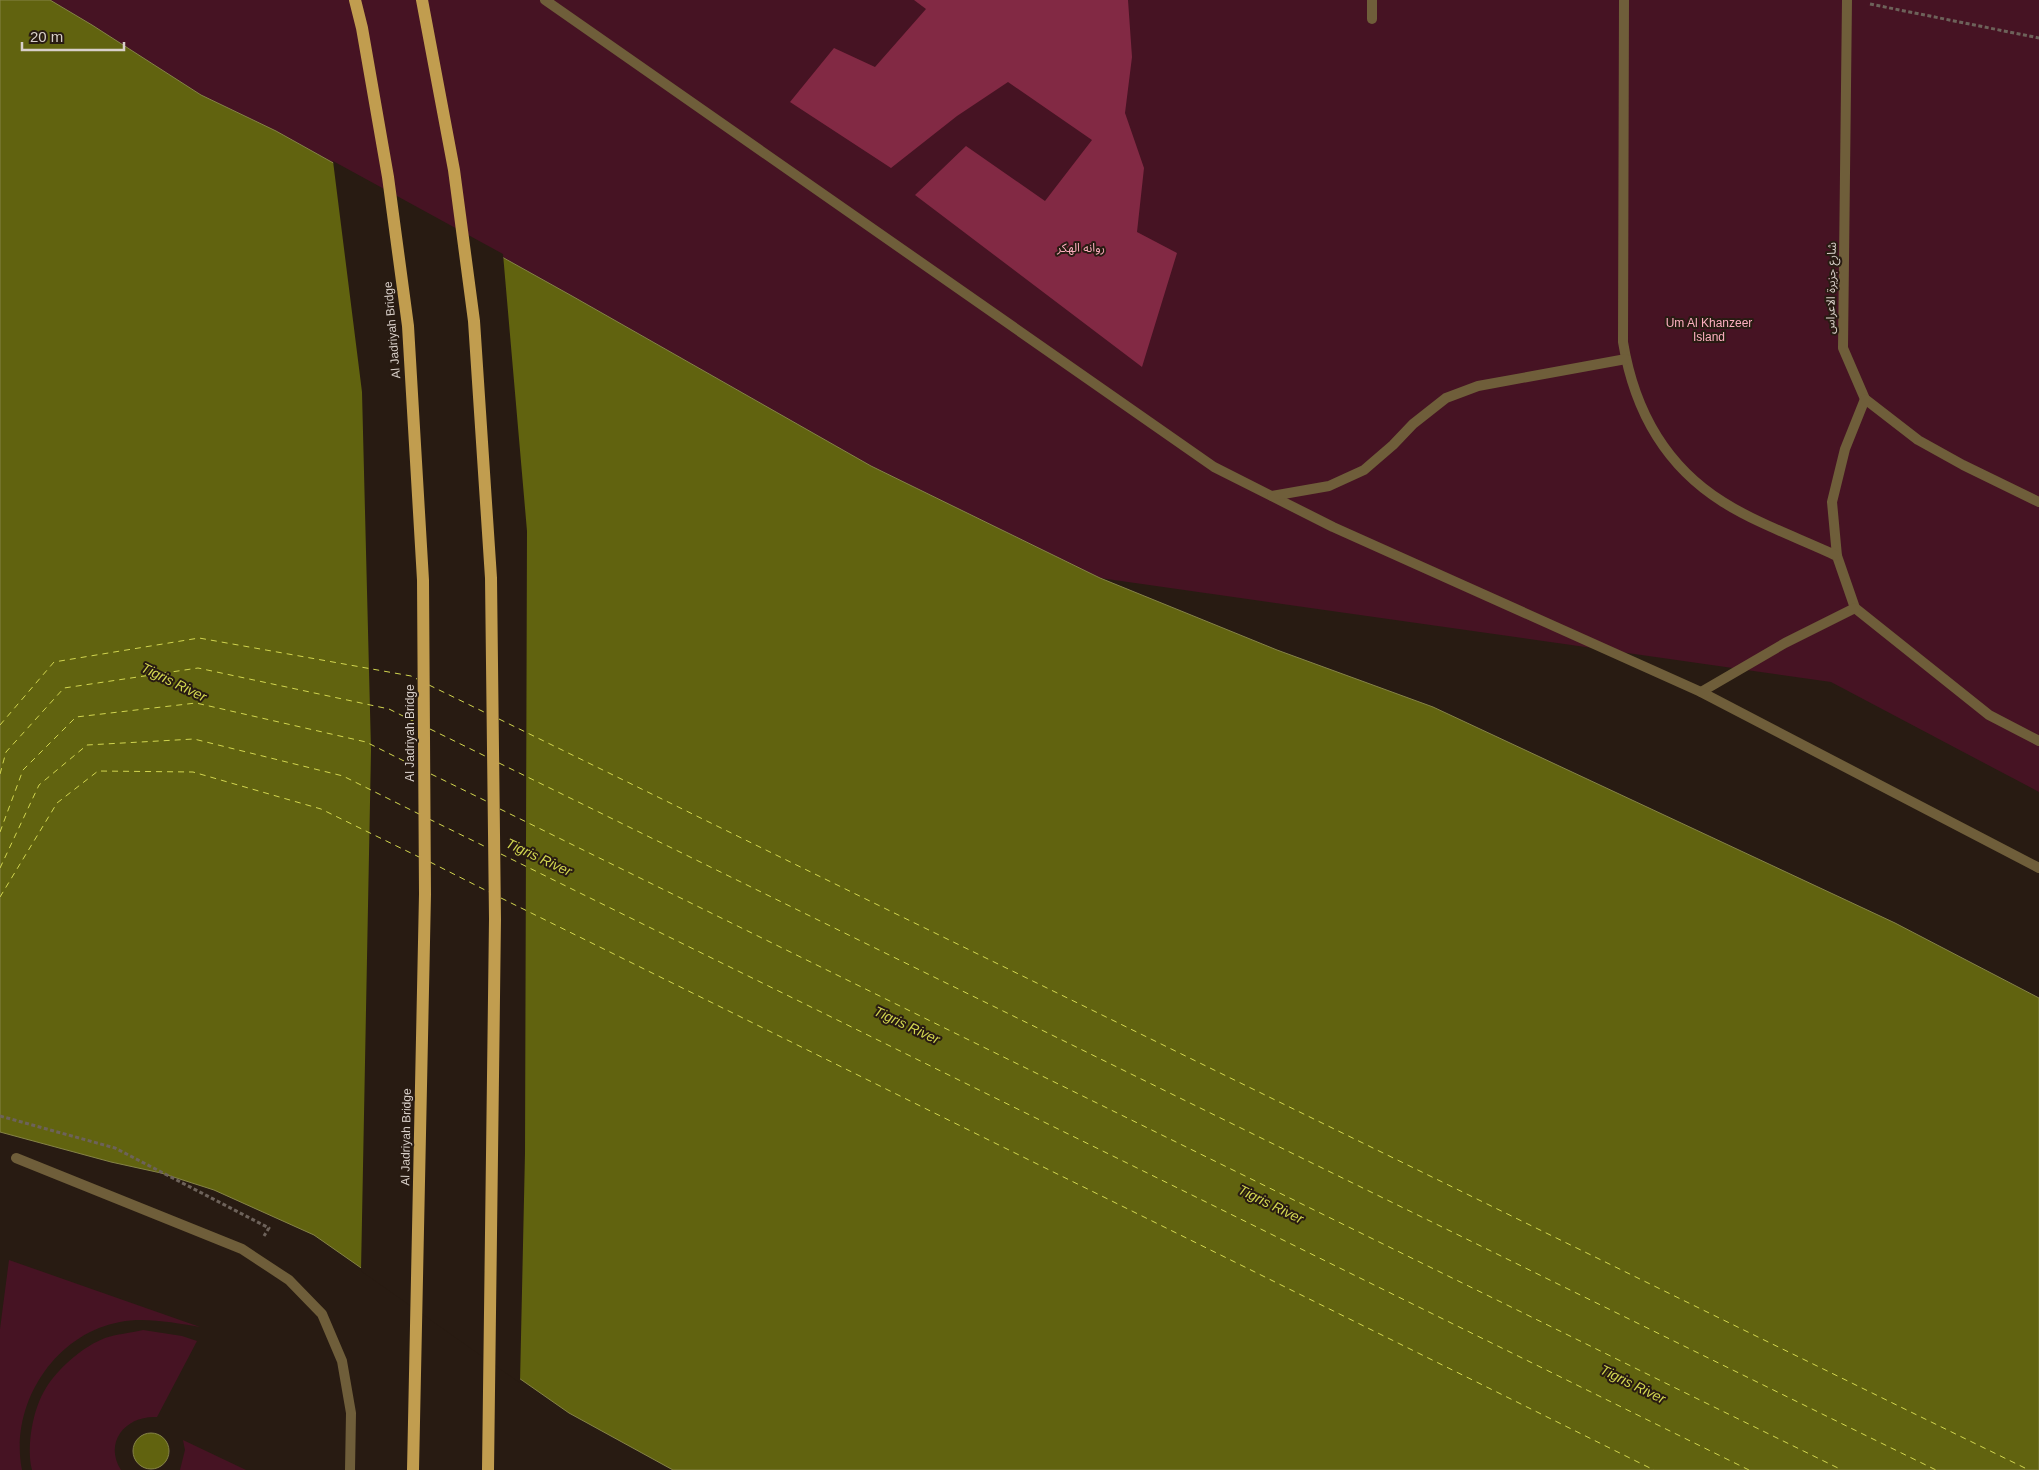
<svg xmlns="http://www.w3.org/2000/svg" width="2039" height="1470" font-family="Arial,'Noto Sans Arabic',sans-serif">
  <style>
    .green { fill: #461323 }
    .forest { fill: #822944 }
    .water { fill: #61630f; stroke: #858347 }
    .pier { fill: #281b12 }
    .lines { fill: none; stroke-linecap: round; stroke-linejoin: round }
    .ferry { stroke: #d1d54f; stroke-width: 1; stroke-dasharray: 6 5; stroke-linecap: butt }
    .path { stroke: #6d625a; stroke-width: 3; stroke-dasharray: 4 2.5; stroke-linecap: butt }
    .lane { stroke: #6f5e3a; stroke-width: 10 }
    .street { stroke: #6f5e3a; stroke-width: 10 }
    .primary { stroke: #c19d4f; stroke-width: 12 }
    .labels { text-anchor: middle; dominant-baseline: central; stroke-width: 4; stroke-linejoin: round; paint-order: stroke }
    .park-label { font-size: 12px; fill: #fcafbf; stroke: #281b12 }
    .street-label { font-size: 12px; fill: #d8cfc9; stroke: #281b12 }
    .water-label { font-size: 14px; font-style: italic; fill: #d1d54f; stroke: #281b12 }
  </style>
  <rect width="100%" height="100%" fill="#281b12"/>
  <g class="green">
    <polygon points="50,0 2039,0 2039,792 1831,682 1100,578 871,466 572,296 276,131 201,95 92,25"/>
    <path d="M9,1260L200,1327C174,1323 146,1317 120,1322C54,1334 9,1405 22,1470H0V1329Z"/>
    <path d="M143,1330L182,1336L197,1341L157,1417C127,1415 103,1441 121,1470H32C26,1446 33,1408 46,1388C58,1368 84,1346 105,1338C116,1334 131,1333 143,1330Z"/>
    <polygon points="183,1440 246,1470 180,1470 185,1450"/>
  </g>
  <polygon class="forest" points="914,0 1128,0 1132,57 1125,113 1144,168 1137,232 1177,253 1142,367 915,195 966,146 1045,201 1092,140 1008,82 957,116 891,168 790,102 834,48 875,67 926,9"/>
  <g class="water">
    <polygon points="0,0 50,0 92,25 201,95 276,131 572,296 871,466 1100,578 1277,650 1433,707 1895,923 2039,998 2039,1470 673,1470 569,1413 314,1235 214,1190 161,1173 111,1162 0,1132"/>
    <circle cx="151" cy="1451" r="18"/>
  </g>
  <polygon class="pier" points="333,161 503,254 527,531 525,1153 520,1383 361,1271 371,750 362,392"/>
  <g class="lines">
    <g class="ferry">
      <polyline points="429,685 486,713"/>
      <polyline points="499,719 2029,1470"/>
      <polyline points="0,725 54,662 199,638 411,676 417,679"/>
      <polyline points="430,729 487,757"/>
      <polyline points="499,763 1936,1470"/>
      <polyline points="0,774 6,752 64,688 198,668 389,709 419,724"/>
      <polyline points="431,774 488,802"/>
      <polyline points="500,809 1842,1470"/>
      <polyline points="429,819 488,848"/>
      <polyline points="0,832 23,770 76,717 196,703 366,742 418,768"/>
      <polyline points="501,854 1749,1470"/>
      <polyline points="430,862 489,892"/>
      <polyline points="0,868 39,785 87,745 194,739 343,776 419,814"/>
      <polyline points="0,897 57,803 98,771 193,772 321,809 419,857"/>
      <polyline points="501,898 1654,1470"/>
    </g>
    <g class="path">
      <polyline points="1870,4 2039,38"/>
      <polyline points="0,1116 115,1148 269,1228 264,1236"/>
    </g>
    <g class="lane">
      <polyline points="1847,0 1843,348 1865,399 1918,440 1963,465 2039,502"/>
      <polyline points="1865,399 1845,449 1832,502 1837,556 1855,608 1989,715 2039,741"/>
      <polyline points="1701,692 1785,643 1855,608"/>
      <polyline points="16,1158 242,1249 289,1280 322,1314 342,1361 351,1413 350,1470"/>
    </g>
    <g class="street">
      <polyline points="545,0 1214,467 1333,527 1701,692 2039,868"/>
      <path d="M1624,0L1623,342C1634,409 1664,465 1723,502C1756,523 1801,539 1837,556"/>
      <polyline points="1372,19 1372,0"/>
      <polyline points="1272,496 1329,486 1364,470 1393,445 1413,424 1446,398 1478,386 1626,359"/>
    </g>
    <g class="primary">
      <polyline points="355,0 362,28 388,177 408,326 423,580 425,894 413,1470"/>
      <polyline points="422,0 454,170 474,321 491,578 495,919 488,1470"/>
    </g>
  </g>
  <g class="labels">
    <g class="park-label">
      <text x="1081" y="248">روانه الهكر</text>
      <text x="1709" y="323">Um Al Khanzeer<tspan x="1709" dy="14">Island</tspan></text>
    </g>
    <g class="street-label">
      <text transform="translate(1831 288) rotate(-89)">شارع جزيرة الاعراس</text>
      <text transform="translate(392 330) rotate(-95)">Al Jadriyah Bridge</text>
      <text transform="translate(410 733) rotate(-90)">Al Jadriyah Bridge</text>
      <text transform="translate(406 1137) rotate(-89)">Al Jadriyah Bridge</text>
    </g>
    <g class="water-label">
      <text transform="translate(174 682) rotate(26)">Tigris River</text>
      <text transform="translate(539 857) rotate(25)">Tigris River</text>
      <text transform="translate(907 1025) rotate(25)">Tigris River</text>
      <text transform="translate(1271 1204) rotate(26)">Tigris River</text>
      <text transform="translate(1633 1384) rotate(26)">Tigris River</text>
    </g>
  </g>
  <path d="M22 42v8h102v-8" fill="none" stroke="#d8cfc9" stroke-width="2.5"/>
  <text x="30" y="42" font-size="15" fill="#d8cfc9" stroke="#281b12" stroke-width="4" paint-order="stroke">20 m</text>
</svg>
